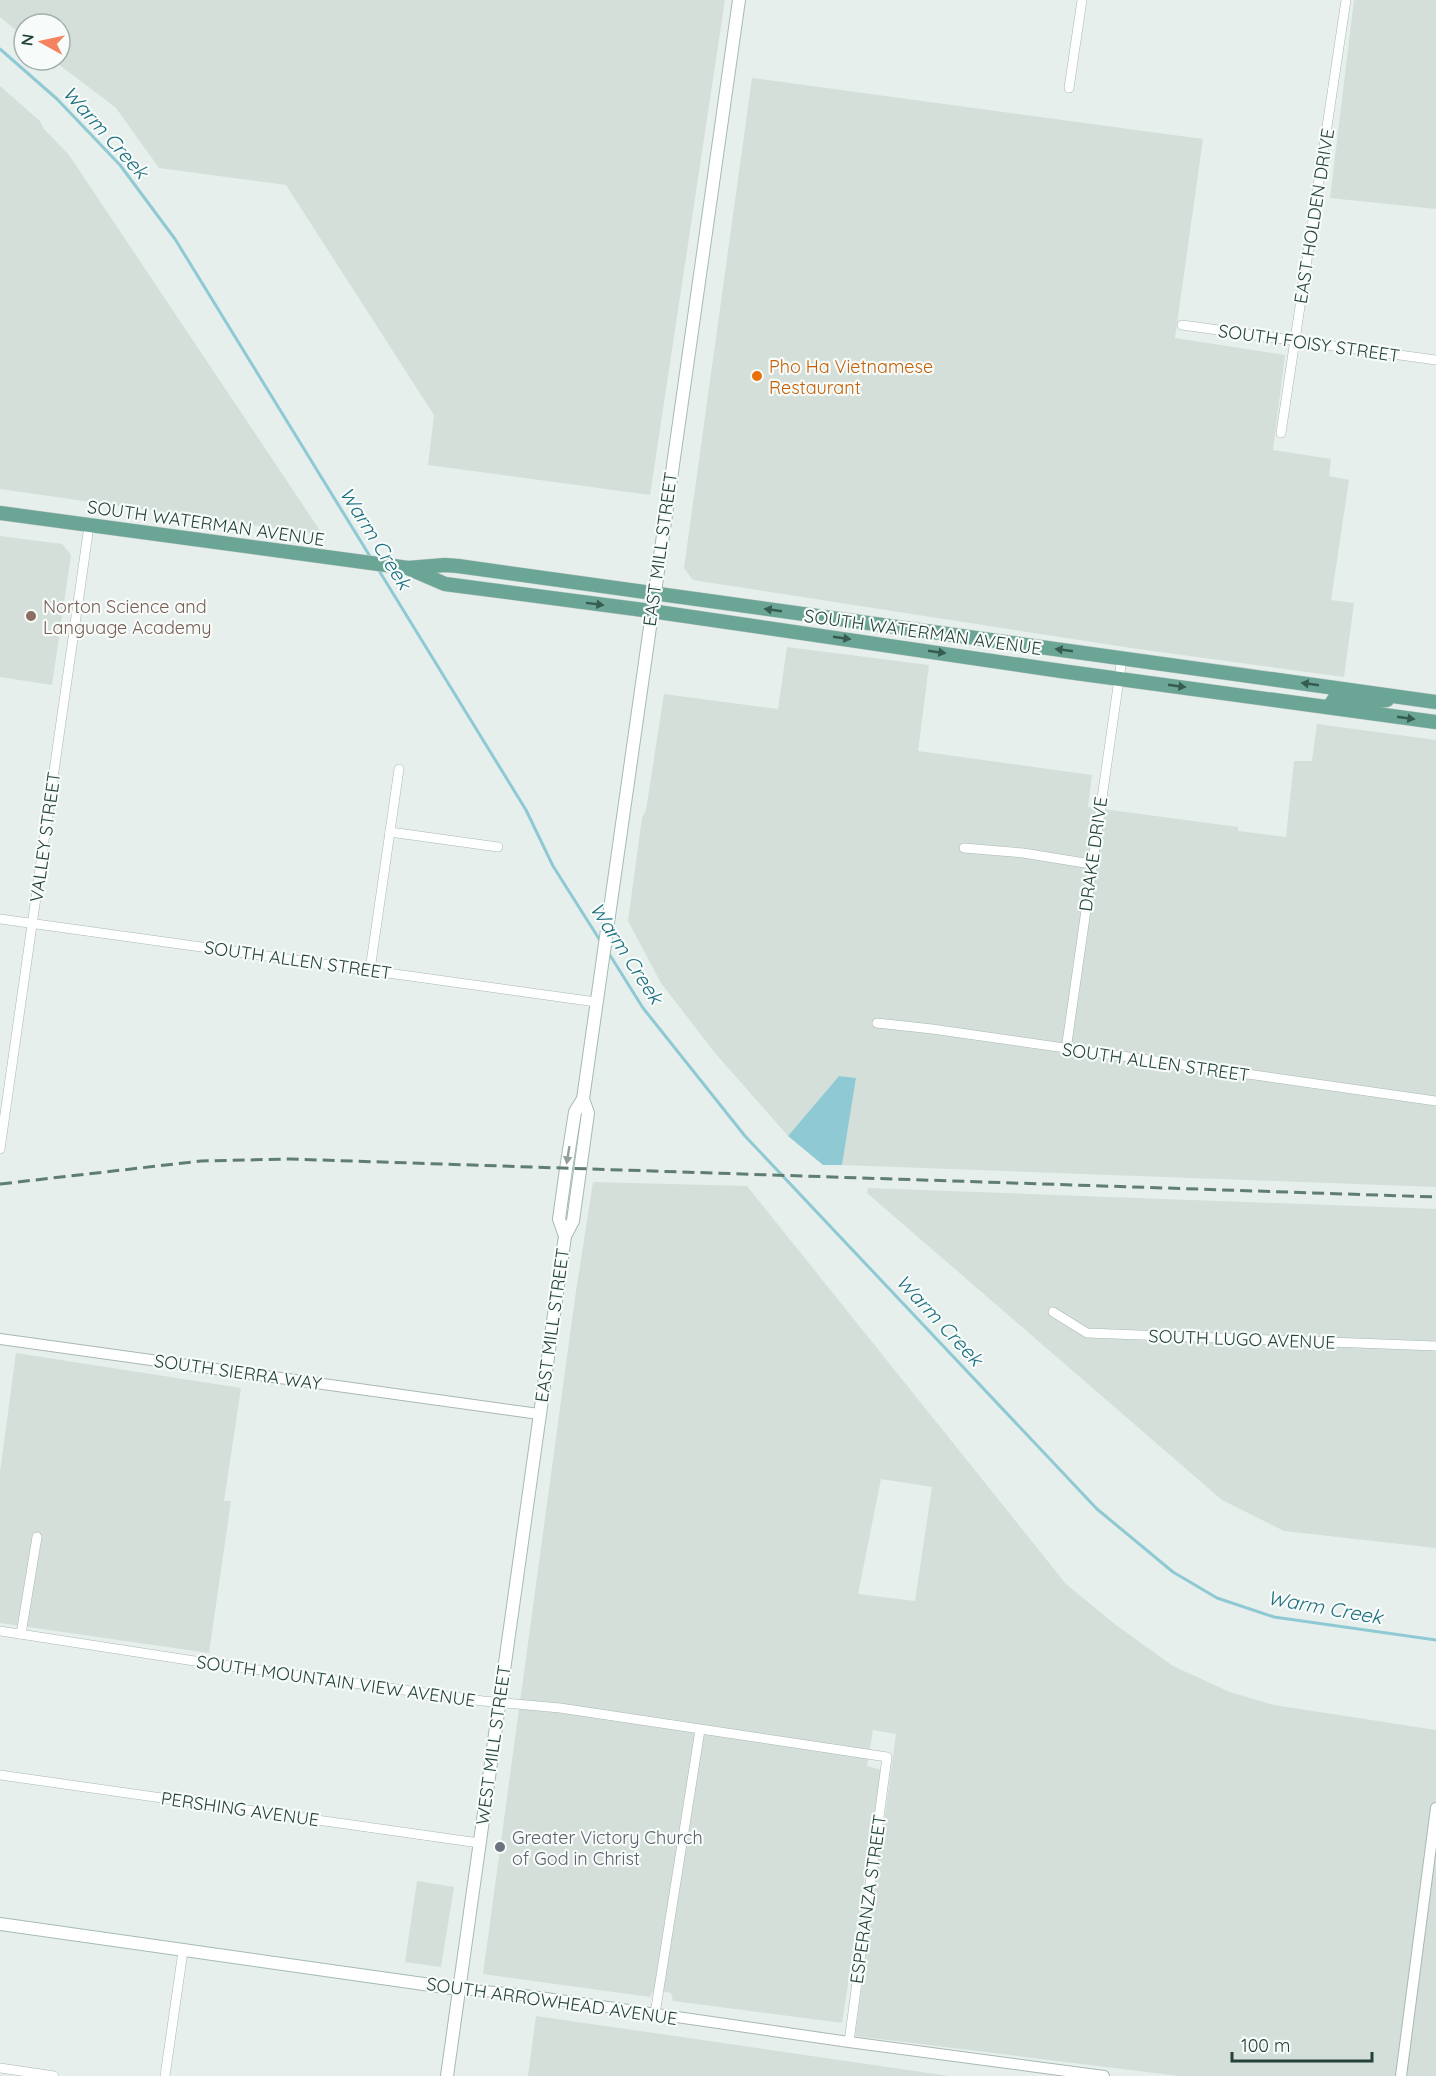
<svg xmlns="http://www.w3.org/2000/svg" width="1436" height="2076" font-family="Quicksand,sans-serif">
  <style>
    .built { fill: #d4dfda; fill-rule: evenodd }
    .water { fill: #8ec9d4 }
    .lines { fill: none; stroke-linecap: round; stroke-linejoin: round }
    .stream { stroke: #8ec9d4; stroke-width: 3 }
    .minor-casing { stroke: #a8b8b2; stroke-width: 10 }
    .tertiary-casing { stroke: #a8b8b2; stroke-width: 12 }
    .secondary-casing { stroke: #a4bbb3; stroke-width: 14 }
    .primary-casing { stroke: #c2cac8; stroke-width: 15 }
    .minor { stroke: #fff; stroke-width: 9 }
    .tertiary { stroke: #fff; stroke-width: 10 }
    .secondary { stroke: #fff; stroke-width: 12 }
    .primary { stroke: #6aa596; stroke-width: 14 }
    .rail { stroke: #5f7d75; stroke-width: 3; stroke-dasharray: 12 6; stroke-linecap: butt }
    .oneway { fill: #365b51 }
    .oneway2 { fill: #92a09c }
    .food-dot { fill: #e8710a; stroke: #f7fbf9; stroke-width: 2 }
    .education-dot { fill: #8d6e63; stroke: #f7fbf9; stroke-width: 2 }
    .worship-dot { fill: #6b7280; stroke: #f7fbf9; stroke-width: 2 }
    .labels { text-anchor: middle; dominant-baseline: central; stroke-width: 4.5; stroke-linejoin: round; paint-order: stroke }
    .street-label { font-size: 18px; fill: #24423a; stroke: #f7fbf9 }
    .food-label { font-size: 18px; fill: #c56008; stroke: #f7fbf9; text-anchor: start }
    .education-label { font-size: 18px; fill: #785e54; stroke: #f7fbf9; text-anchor: start }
    .worship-label { font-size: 18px; fill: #5b616d; stroke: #f7fbf9; text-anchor: start }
    .water-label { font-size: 20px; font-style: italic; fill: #1c6f80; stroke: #f7fbf9 }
  </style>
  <rect width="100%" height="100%" fill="#e6efeb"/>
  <g class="built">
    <polygon points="0,0 725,0 650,495 428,465 434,415 286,185 159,168 116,108 53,60 60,60 60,24 24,24 24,37 0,17"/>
    <polygon points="1354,0 1436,0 1436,209 1330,198"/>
    <polygon points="752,78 1203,139 1175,338 1285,355 1273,450 1331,459 1329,476 1349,480 1331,600 1354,603 1344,677 1131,648 693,580 684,568"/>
    <polygon points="0,86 40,121 44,129 69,155 323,535 0,489"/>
    <polygon points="0,536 62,544 71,555 52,685 0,677"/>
    <polygon points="787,647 929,665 918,751 1092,775 1088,807 1238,827 1238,831 1286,837 1294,761 1312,761 1317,724 1436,740 1436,1187 842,1165 856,1078 839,1076 788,1136 715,1053 661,983 628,921 642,818 646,810 664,694 778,709"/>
    <path d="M593,1182L747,1186L1066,1584L1116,1625L1173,1666L1230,1692L1274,1705L1436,1730V2076H1179L855,2036L896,1734L873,1730L867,1766L881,1770L842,2023L673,2001L671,1993L654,1990L650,1997L483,1974L575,1298ZM881,1479L932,1487L915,1601L858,1594Z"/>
    <polygon points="868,1188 1436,1209 1436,1548 1284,1531 1222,1500 867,1193"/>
    <polygon points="16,1353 241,1388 224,1501 231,1501 209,1653 0,1623 0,1472"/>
    <polygon points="417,1881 454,1887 441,1967 405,1962"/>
    <polygon points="536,2016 682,2037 949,2076 528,2076"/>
  </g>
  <polygon class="water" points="839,1076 856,1078 842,1165 823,1165 788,1136"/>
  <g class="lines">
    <g class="stream">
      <polyline points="0,49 57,99 120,165 175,239 371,558"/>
      <polyline points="378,569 526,810 553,866 601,942"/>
      <polyline points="608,952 643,1008 745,1136 1097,1509 1173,1572 1217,1598 1274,1617 1436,1640"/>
    </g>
    <g class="minor-casing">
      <g id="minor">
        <polyline points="1069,88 1082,0"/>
        <polyline points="1182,325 1436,360"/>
        <polyline points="1281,433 1346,0"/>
        <polyline points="390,832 498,847"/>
        <polyline points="964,848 1023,853 1091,864"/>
        <polyline points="0,919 596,1002"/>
        <polyline points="370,970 399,769"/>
        <polyline points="877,1023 932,1029 1436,1101"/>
        <polyline points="1066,1050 1122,658"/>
        <polyline points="0,1149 89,526"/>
        <polyline points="1053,1312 1087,1333 1436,1346"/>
        <polyline points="0,1631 201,1662 483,1701 560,1708 887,1757 849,2042"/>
        <polyline points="21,1634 37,1537"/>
        <polyline points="0,1775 479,1843"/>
        <polyline points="655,2014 700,1730"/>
        <polyline points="0,2068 54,2076"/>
        <polyline points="165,2076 183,1951"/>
      </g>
    </g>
    <g class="tertiary-casing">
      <g id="tertiary">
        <polyline points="0,1339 539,1414"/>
        <polyline points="459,1989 518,1994 849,2042 1104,2076"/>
        <polyline points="1401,2076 1436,1808"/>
      </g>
    </g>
    <g class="secondary-casing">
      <g id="secondary">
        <polyline points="565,1236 559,1219 566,1169 575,1112 583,1099 739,0"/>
        <polyline points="0,1924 459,1989"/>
        <polyline points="447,2076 565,1236 573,1221 588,1113 583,1099"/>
      </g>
    </g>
    <g class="primary-casing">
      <g id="primary">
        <polyline points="0,513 408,568 445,565 458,566 1436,702"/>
        <polyline points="410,569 445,584 651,611 1061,671 1436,722"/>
        <polyline points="1329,707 1335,698 1366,702 1387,700"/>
      </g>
    </g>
    <use href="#minor" class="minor"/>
    <use href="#tertiary" class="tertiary"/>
    <use href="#secondary" class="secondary"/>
    <use href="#primary" class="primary"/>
    <polyline class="rail" points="0,1184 201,1161 290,1159 1436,1197"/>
  </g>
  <defs><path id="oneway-solid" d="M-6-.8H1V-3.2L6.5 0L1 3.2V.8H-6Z" transform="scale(1.5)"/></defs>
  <g class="oneway">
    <use href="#oneway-solid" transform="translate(595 604) rotate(7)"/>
    <use href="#oneway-solid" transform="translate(773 610) rotate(-172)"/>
    <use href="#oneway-solid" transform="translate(842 638) rotate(8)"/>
    <use href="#oneway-solid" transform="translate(1064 650) rotate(-172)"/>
    <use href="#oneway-solid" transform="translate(937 652) rotate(8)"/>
    <use href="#oneway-solid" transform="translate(1310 684) rotate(-172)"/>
    <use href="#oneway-solid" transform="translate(1177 686) rotate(8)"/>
    <use href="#oneway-solid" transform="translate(1406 718) rotate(8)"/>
  </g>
  <use class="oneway2" href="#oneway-solid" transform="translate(568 1155) rotate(99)"/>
  <circle class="food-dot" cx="757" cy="376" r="6"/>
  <circle class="education-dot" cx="31" cy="616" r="6"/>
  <circle class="worship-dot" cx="500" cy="1847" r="6"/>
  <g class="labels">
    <g class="street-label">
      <text transform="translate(1314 216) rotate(-81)">EAST HOLDEN DRIVE</text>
      <text transform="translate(1309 343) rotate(8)">SOUTH FOISY STREET</text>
      <text transform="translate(206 523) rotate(8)">SOUTH WATERMAN AVENUE</text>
      <text transform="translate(660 549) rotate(-82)">EAST MILL STREET</text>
      <text transform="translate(923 632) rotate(8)">SOUTH WATERMAN AVENUE</text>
      <text transform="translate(45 837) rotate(-82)">VALLEY STREET</text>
      <text transform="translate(1093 854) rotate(-82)">DRAKE DRIVE</text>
      <text transform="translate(298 960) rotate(8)">SOUTH ALLEN STREET</text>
      <text transform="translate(1156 1062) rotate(8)">SOUTH ALLEN STREET</text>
      <text transform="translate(552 1325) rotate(-82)">EAST MILL STREET</text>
      <text transform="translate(1242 1339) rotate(2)">SOUTH LUGO AVENUE</text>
      <text transform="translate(238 1372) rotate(8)">SOUTH SIERRA WAY</text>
      <text transform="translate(336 1681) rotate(8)">SOUTH MOUNTAIN VIEW AVENUE</text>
      <text transform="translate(493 1745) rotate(-82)">WEST MILL STREET</text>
      <text transform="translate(240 1809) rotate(8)">PERSHING AVENUE</text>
      <text transform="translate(868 1899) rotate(-82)">ESPERANZA STREET</text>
      <text transform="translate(552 2001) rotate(8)">SOUTH ARROWHEAD AVENUE</text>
    </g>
    <g class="food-label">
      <text x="769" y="366">Pho Ha Vietnamese<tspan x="769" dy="21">Restaurant</tspan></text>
    </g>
    <g class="education-label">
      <text x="43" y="606">Norton Science and<tspan x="43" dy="21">Language Academy</tspan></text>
    </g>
    <g class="worship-label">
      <text x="512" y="1837">Greater Victory Church<tspan x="512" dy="21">of God in Christ</tspan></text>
    </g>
    <g class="water-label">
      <text transform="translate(106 132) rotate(48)">Warm Creek</text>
      <text transform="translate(376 538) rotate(58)">Warm Creek</text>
      <text transform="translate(627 953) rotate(57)">Warm Creek</text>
      <text transform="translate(940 1320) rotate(47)">Warm Creek</text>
      <text transform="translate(1325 1607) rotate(10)">Warm Creek</text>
    </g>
  </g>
  <g transform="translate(42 42) rotate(278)"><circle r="28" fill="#f7fbf9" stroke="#a3b1ad" stroke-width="1.5"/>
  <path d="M0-4.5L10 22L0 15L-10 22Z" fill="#f4845f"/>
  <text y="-9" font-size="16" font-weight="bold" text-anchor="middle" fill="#24423a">N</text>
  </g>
  <path d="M1232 2052v9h140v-9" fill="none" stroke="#24423a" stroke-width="3"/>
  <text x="1241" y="2052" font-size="18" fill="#24423a" stroke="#f7fbf9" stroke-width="4.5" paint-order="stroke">100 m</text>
</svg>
